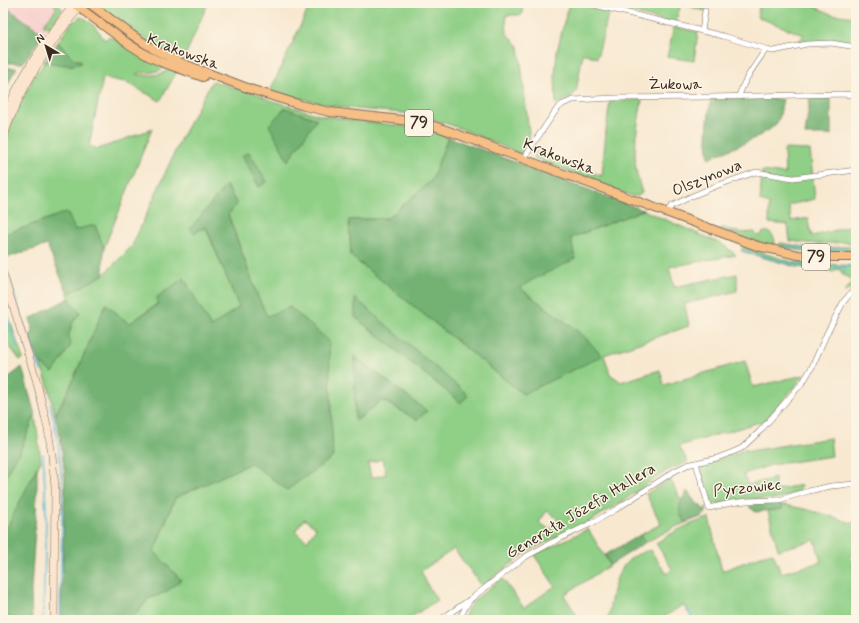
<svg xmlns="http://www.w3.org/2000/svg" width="859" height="623" font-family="Mynerve,sans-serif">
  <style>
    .built { fill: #f7d0ce }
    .green { fill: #8fcf86; stroke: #657c52; fill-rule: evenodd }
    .forest { fill: #73b273; stroke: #576e48 }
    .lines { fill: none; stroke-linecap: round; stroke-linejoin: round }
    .stream { stroke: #5bb9d9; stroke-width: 1.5 }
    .minor-casing { stroke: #7d6c5c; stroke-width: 6 }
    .secondary-casing { stroke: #7d6c5c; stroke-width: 8 }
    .primary-casing { stroke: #7d6c5c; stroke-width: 10 }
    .minor { stroke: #fff; stroke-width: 5 }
    .secondary { stroke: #fbe5cf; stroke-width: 7 }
    .primary { stroke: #f5bf86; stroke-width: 8 }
    .labels { text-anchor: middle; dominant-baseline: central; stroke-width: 3; stroke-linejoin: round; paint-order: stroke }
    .shield { fill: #fcf5e5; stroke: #75675a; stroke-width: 1 }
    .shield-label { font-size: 15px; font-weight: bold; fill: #3b2a1e }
    .street-label { font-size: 16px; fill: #3b2a1e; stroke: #fcf5e5 }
  </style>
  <rect width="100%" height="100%" fill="#fcf5e5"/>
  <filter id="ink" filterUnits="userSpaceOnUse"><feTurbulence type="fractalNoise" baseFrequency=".025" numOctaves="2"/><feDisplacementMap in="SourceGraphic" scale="8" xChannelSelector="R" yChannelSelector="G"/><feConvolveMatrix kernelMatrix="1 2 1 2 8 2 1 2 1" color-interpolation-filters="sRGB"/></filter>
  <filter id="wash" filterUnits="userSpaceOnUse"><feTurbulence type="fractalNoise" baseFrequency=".012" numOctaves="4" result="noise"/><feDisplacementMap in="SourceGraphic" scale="16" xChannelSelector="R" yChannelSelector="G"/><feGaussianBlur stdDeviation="0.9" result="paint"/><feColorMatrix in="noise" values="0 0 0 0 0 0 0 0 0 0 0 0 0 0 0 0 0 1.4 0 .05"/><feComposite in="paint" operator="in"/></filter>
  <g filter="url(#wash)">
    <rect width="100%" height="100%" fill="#f8e8d0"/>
    <polygon class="built" points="3,3 53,3 56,7 45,26 48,27 43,33 6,7 3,5"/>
    <g class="green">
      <polygon points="53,3 59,3 58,5 61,7 62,10 50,27 43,25 56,9 56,7"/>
      <path d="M94,3H208L183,61C151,46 123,24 94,3Z"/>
      <polygon points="311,3 523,3 522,15 506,15 507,34 519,46 530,141 523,155 462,129 436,120 414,114 346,108 323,104 270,91"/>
      <polygon points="569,3 592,3 591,6 609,11 597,58 583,53 576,92 570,98 556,104 555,75 557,51"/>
      <polygon points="595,3 707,3 705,11 681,4 675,24"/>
      <polygon points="760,3 807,3 831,14 856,17 856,43 827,41 797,43 804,35 757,17"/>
      <path d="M79,17C88,17 95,27 101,34V36L106,40L109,36L165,67C157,74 147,72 137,73V75C149,75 160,77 169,69L178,70L160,101L126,82L103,78L89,146L98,149L152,129L104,248L95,226L75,230L3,235V163L7,141L11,122L35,74L41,68L44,62L73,65L75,60L67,52L58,42L73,21H75Z"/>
      <polygon points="674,27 698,32 694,61 667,57"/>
      <path d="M212,81L258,94L267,99L319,115L358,121L421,128L448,137L432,180L388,218L349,220L351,256L523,394L584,336L520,288L532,280L571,238L643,210L722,244L736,255L669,267L674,287L737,274V291L685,304L689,326L604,355L610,374L621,382L660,370L664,385L745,361L753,387L804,375L796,385L764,423L760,422L679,446L688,462L666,471L623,501L594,519L528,551L482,586L454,549L421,571L428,586L437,600L407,620H129L150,598L166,592L154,551L175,498L251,463L267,317L258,297L228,214L237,204L205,226L239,307L211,327L158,303L129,324L106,304L70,387L55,415L49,388L40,363L53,373L68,338L72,324L80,313L69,298L68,294L103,275L132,246L181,138ZM354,357L391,384L417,420L382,400L356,421ZM383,459L386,474L371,478L368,463ZM547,511L558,519L550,530L539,522ZM304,519L316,528L307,541L295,531Z"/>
      <path d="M642,100C638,123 633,146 636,169C637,177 640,185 642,193L638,196H632L534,158L537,152L602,176L606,130L610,101Z"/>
      <polygon points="784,149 810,150 815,199 789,205 791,221 809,218 808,222 812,236 856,225 856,245 848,242 817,244 790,241 788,225 769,223 769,204 760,201 762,171 785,174"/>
      <path d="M722,227C735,233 741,233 755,232L756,235L760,236L762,233C769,229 774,235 775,242L774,244L770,246L719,229Z"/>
      <path d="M780,243L816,249L851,246L856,250C830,253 806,253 781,247Z"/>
      <polygon points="743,247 792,262 856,266 856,285 845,292 845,291 854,280 842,275 842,271 837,269 833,272 824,269 796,267 741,251"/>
      <polygon points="3,299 23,359 20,360 3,338"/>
      <polygon points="35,415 41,461 3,536 3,480 20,451"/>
      <polygon points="830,438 832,456 771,465 744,474 748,485 775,478 775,490 801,485 799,492 778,499 744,499 710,505 700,467 704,464 737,453 744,449 749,451"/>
      <polygon points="670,479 689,515 702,512 707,506 706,513 703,516 675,527 646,542 640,535 661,524 646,494"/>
      <path d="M780,504L809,510L856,524V553L851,554L854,572H856V620H693L683,605L659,620H608C611,600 613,576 628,561C634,555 643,552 650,550L667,574L672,569L656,543C673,532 690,523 709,518L722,571L761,556L773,553L781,573L821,562L815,540L778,550L768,511L782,509L783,508Z"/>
      <polygon points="588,529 610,565 564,595 580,620 463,620 467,611 472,602 502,578 524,608 555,586 534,555"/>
    </g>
    <g class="forest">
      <polygon points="3,5 41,32 42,36 23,63 3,63"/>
      <path d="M58,42L67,52L75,60H80L81,63C72,68 54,63 44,62Z"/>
      <polygon points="3,67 17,68 12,75 3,95"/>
      <polygon points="810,98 831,98 831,135 805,135"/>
      <path d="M711,99H783C781,106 781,115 778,121C772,134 723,152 709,158C705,139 708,118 711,99Z"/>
      <polygon points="285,108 317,119 288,161 269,125"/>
      <polygon points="448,137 643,210 571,238 575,259 532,280 520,288 584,336 602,356 523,394 351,256 349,220 388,218 432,180"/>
      <polygon points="249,152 267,182 259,187 242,156"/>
      <polygon points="226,185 237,204 228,215 258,297 267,316 290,307 329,341 333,457 287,490 251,463 175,498 154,551 181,580 166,592 150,598 129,620 61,620 65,476 60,436 55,415 70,387 106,304 129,324 158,304 157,297 184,278 211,327 239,307 206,227 194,233 190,229"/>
      <polygon points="67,212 75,230 95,225 104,248 103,275 68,294 47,245 3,259 3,235"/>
      <polygon points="69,298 80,313 72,324 68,338 71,345 53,373 40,363 29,336 33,332 32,325 30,319"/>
      <polygon points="355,298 468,395 461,403 355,317"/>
      <polygon points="354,356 391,384 427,411 417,420 382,400 355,421"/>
      <polygon points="22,367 35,415 20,451 3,480 3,382"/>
      <polygon points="37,467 37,496 31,590 32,620 3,620 3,536"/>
      <path d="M686,491L689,493L695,502L701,506L705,512L700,517L685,522C675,509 681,504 686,491Z"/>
      <polygon points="777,502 780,504 783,508 782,509 755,512 754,510 750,508 750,503"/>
      <polygon points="640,535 646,542 610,565 605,555"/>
    </g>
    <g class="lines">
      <g class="stream">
        <polyline points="3,152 3,150"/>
        <polyline points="783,246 815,250 849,249"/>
        <path d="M742,250L786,263L805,266L833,268C841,266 849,267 856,268"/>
        <polyline points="3,255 7,271 26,331"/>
        <polyline points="845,273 845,267"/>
        <polyline points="3,305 17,348"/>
        <polyline points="28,336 41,371"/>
        <path d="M50,403C57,431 61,460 62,488C63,532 60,576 60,620"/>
        <polyline points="43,454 45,487 46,519 43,620"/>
        <polyline points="687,609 695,620"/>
      </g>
    </g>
  </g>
  <g filter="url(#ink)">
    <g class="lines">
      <g class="minor-casing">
        <g id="minor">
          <polyline points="586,3 723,36 766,49"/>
          <polyline points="702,31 705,11"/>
          <path d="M739,96C744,79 756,64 766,49L770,51H774L807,44L831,43L856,47"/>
          <polyline points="524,159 533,144 557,109 563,104 573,100 615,98 710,97 841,94 856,95"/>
          <polyline points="667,213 669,209 672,206 690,197 716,186 756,172 793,178 856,170"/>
          <polyline points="696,463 709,508 731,503 747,501 779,500 809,491 831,486 856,484"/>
          <polyline points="440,620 472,598 525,557 549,544 594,522 615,510 673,472 687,465 717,458 733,452 742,448 760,431 803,382 812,367 827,333 844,301 852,292 856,290"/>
          <polyline points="459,620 466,606 470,600"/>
        </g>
      </g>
      <g class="secondary-casing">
        <g id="secondary">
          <path d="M3,123C17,78 46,40 75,3"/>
          <path d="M3,138C20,87 49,44 83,3"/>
          <polyline points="3,274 36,379 48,429 52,456 55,487 54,620"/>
        </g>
      </g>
      <g class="primary-casing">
        <g id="primary">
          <polyline points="73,3 130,45 148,56 161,62 203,77"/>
          <polyline points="89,3 132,35 155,50 184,64 250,89 304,106 330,112 410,121 434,126 446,130 757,246 798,255 827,257 856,257"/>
        </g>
      </g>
      <use href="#minor" class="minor"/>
      <use href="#secondary" class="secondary"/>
      <use href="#primary" class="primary"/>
    </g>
  </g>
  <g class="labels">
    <g class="shield">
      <rect x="405" y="110" width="28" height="26" rx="3"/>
      <rect x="802" y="244" width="28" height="26" rx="3"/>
    </g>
    <g class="shield-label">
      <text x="419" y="123">79</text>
      <text x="816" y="257">79</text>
    </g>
    <g class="street-label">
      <text transform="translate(183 52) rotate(21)">Krakowska</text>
      <text x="675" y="84">Żukowa</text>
      <text transform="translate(559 157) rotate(21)">Krakowska</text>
      <text transform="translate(707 178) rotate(-22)">Olszynowa</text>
      <text transform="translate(747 488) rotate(-6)">Pyrzowiec</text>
      <text transform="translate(581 511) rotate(-31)">Generała Józefa Hallera</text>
    </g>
  </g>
  <rect width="859" height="623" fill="none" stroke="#fcf5e5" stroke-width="16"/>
  <g transform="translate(46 46) rotate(322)" stroke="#fcf5e5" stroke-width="3" paint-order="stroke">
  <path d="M0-3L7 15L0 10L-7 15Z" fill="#3b2a1e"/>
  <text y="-6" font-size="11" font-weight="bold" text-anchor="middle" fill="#3b2a1e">N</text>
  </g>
</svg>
